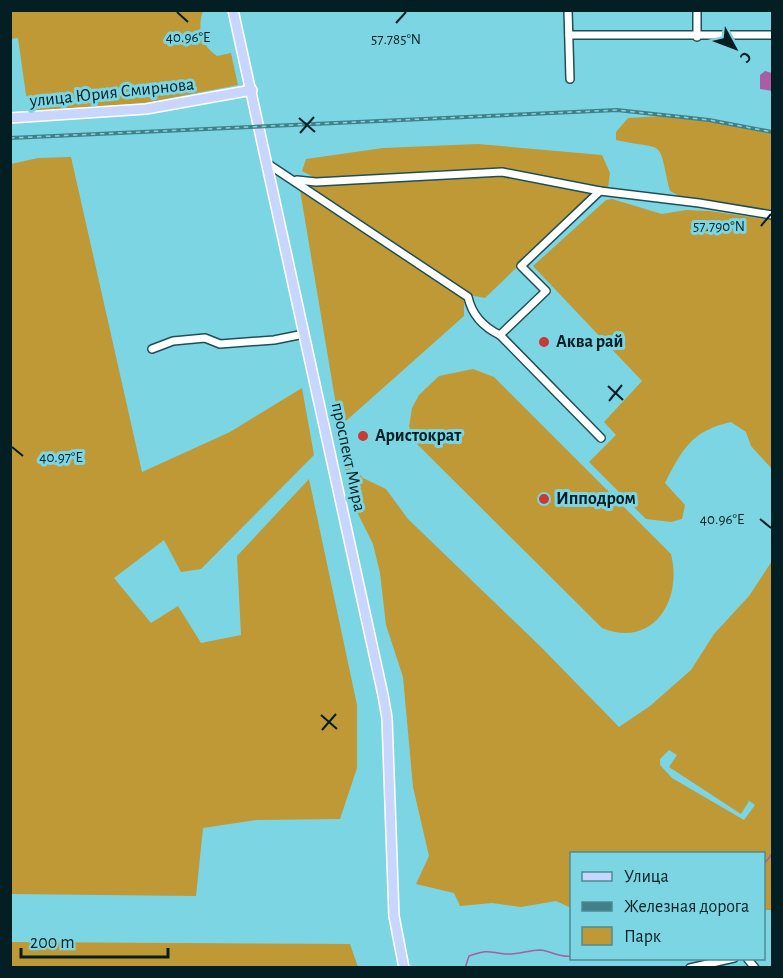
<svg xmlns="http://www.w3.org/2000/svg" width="783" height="978" font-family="'Alegreya Sans',sans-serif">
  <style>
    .green { fill: #be9935; fill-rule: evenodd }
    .water { fill: #a75ea5 }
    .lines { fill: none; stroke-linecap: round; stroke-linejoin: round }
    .stream { stroke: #a75ea5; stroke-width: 1.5 }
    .minor-casing { stroke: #1f4f56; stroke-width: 10 }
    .major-casing { stroke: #fff; stroke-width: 12 }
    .minor { stroke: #fff; stroke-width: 7 }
    .major { stroke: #c8d6fd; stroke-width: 9 }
    .rail-casing { stroke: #437f88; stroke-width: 4 }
    .rail { stroke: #7cd5e3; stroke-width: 1.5; stroke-dasharray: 4.5; stroke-linecap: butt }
    .ticks { fill: none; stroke: #031f23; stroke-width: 2 }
    .poi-dot { fill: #c83a32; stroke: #7cd5e3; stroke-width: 2 }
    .labels { text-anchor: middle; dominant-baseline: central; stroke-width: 6; stroke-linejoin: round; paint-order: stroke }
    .street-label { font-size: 18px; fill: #031f23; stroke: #7cd5e3 }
    .poi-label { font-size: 18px; font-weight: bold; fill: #031f23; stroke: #7cd5e3; text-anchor: start }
    .ticks-label { font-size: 15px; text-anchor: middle; fill: #031f23; stroke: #7cd5e3; stroke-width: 6; stroke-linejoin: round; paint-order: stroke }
  </style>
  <rect width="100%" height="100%" fill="#7cd5e3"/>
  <g class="green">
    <path d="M11,11H203C197,28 201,45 217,56L231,53L238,85L145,103L35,111L26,95L18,38L11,39Z"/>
    <path d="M662,116L714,122L772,134V210L681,197L670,191C657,137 668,151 616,140V132L628,118Z"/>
    <polygon points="478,144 602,155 610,173 608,188 500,169 461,172 444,170 321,181 302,171 306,159 383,148"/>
    <polygon points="71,157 142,472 230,432 302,388 314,455 201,569 181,572 164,540 114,578 151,623 178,606 201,643 241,635 237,556 309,479 357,705 357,768 340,819 256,820 203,828 196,896 11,894 11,164 38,158"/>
    <polygon points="502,174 596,191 485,298 469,295 306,185"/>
    <polygon points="300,190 464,299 464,316 347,420 339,423"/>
    <path d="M612,199L662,214L686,210L709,211L772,220V469L751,446L746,432L731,422C693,430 682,449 665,483L685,505L682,519L671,522L646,519L589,462L616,435L604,422L642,381L533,266L606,200Z"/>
    <path d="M473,369L494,377L671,554C683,601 652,649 602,628L417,444L409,427L412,408L419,395L439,376Z"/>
    <path d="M340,452L363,478L386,489L408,519L541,647L619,727L650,706L691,670L714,634L749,596L772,561V910H764V854H572L571,908L556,901L521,907L492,903L460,906L454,893L416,884L429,856L413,787L403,677L386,625L380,573L373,544L357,512ZM669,750L677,755L669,767L741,814L749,801L745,798L755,805L744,820L672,778L660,765V759Z"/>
    <polygon points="11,942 350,944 358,967 11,967"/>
  </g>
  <polygon class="water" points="765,71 772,73 772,91 760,89 760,75"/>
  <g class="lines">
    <g class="stream">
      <polyline points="764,864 772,854"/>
      <path d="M465,968L469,956C490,949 487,952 506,954C517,955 529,950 540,950C552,951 559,958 572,956"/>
    </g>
    <g class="minor-casing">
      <g id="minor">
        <polyline points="568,10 570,79"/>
        <polyline points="697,10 697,37"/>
        <polyline points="569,35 772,35"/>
        <path d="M268,164L468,297C472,315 483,327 500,335L601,438"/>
        <polyline points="297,180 316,182 502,172 600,191"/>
        <polyline points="500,335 546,291 521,266 600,191 699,203 772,215"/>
        <polyline points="152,349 173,341 205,338 220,344 274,340 304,334"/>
        <polyline points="747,958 755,968"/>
        <polyline points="690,968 734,958"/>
      </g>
    </g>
    <g class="major-casing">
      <g id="major">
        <polyline points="233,10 383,695 387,718 394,916 404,968"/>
        <polyline points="10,118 146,109 252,90"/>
      </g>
    </g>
    <use href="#minor" class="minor"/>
    <use href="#major" class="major"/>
    <g class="rail-casing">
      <polyline id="rail" points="10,138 617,110 709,120 772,132"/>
    </g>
    <use href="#rail" class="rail"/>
  </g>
  <path class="ticks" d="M177,12L188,22M396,23L406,12M299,118L315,132M300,133L314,117M761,226L771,214M608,386L623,400M609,401L622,385M12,447L23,456M760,519L771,528M321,715L337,729M322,730L336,714"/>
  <g class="poi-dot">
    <circle cx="544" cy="342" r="6"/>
    <circle cx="363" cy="436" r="6"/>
    <circle cx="544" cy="499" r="6"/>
  </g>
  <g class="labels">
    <g class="street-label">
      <text transform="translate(112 93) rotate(-6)">улица Юрия Смирнова</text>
      <text transform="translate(348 457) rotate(78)">проспект Мира</text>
    </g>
    <g class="poi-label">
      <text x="556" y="342">Аква рай</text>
      <text x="375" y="436">Аристократ</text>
      <text x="556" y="499">Ипподром</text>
    </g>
  </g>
  <g class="ticks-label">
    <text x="188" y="42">40.96°E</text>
    <text x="396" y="44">57.785°N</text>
    <text x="719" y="231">57.790°N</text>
    <text x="61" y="462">40.97°E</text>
    <text x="722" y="524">40.96°E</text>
  </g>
  <rect width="783" height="978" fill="none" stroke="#031f23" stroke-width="24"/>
  <rect x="570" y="852" width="195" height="108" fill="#7cd5e3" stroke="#4c8c96" stroke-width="1.5"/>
  <rect x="582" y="872" width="30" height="9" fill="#c8d6fd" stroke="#4c8c96" stroke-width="1.5"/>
  <text x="624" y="882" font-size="18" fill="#031f23">Улица</text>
  <rect x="582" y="902" width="30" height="9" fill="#437f88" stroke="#4c8c96" stroke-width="1.5"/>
  <text x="624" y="912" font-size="18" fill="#031f23">Железная дорога</text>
  <rect x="582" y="927" width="30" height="18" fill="#be9935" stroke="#4c8c96" stroke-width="1.5"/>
  <text x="624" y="942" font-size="18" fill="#031f23">Парк</text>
  <g transform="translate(735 48) rotate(131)" stroke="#7cd5e3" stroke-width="4.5" paint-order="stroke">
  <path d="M0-4.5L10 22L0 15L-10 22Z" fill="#031f23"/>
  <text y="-9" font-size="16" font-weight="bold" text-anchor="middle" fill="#031f23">С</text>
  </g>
  <path d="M21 948v9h147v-9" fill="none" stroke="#031f23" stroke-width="3"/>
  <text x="30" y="948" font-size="18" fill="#031f23" stroke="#7cd5e3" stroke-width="4.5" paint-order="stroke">200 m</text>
</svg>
